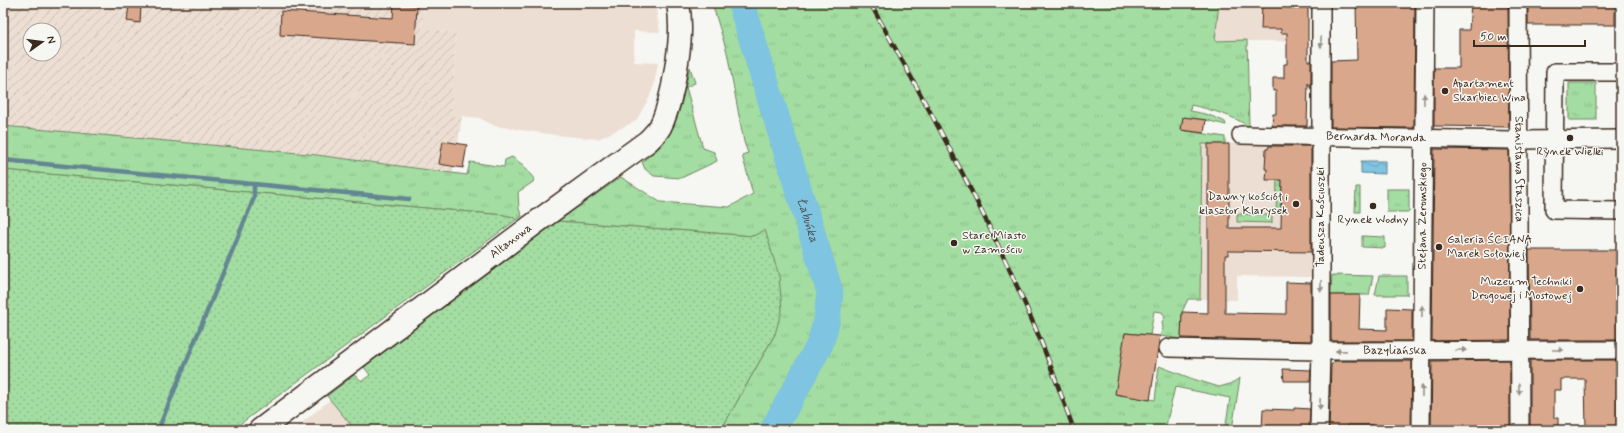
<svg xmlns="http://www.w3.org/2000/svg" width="1624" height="433" font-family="Mynerve,sans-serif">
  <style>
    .built { fill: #edded3 }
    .industrial { fill: url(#industrial-furrows); fill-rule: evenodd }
    .grass { fill: url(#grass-tufts); stroke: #6f8460 }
    .garden { fill: url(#garden-dots); stroke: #6f8460 }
    .water { fill: url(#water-waves); stroke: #648692 }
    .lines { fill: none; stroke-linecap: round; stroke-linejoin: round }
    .stream { stroke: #648692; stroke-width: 4.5 }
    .river { stroke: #7fc4e0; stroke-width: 27 }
    .building { fill: #d9a78c; stroke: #3b2a1e }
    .street-casing { stroke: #3b2a1e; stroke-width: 20 }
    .secondary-casing { stroke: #3b2a1e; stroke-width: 25 }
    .street { stroke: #f6f6f2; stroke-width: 17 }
    .secondary { stroke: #f6f6f2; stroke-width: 22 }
    .rail-casing { stroke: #3b2a1e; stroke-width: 4.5 }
    .rail { stroke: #f6f6f2; stroke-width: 3; stroke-dasharray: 9; stroke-linecap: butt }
    .oneway { fill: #989088 }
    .poi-dot { fill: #3b2a1e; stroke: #f6f6f2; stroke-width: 1.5 }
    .labels { text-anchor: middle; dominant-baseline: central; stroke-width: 3; stroke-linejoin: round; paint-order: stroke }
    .poi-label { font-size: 12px; fill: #3b2a1e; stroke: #f6f6f2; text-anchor: start }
    .street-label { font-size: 12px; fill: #3b2a1e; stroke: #f6f6f2 }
    .water-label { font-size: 13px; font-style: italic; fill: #4f5858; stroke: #f6f6f2 }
  </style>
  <defs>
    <pattern id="industrial-furrows" width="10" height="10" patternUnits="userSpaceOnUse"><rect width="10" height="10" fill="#edded3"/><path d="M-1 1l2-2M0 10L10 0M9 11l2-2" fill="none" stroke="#ccbfb5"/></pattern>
    <pattern id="grass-tufts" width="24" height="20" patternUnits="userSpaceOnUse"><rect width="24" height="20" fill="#a3dda2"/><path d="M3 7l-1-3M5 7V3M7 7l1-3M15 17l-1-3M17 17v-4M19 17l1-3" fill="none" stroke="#8dbe8b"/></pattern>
    <pattern id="garden-dots" width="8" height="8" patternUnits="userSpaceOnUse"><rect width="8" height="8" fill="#a3dda2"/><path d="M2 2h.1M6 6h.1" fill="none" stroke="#8dbe8b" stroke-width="1.8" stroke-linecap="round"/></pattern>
    <pattern id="water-waves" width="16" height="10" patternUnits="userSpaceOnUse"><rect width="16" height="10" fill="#7fc4e0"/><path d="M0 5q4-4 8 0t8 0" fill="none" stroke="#699fb5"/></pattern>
  </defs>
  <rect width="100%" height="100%" fill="#f6f6f2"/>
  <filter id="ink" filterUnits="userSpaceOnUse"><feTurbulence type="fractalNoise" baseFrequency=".025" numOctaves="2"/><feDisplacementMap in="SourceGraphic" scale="8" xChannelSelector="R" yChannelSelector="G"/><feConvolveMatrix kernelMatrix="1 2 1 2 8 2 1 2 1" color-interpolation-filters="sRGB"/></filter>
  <g filter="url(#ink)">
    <g class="built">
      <polygon points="424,3 655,3 660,32 634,31 634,62 658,63 654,85 649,98 636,121 598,139 555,135 495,126 479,118 462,116 451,112 456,33 422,30"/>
      <polygon points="1219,3 1309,3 1308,41 1215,41"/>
      <polygon points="1202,143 1268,144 1268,143 1287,143 1287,145 1314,145 1313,277 1237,276 1237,300 1200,299"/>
      <polygon points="330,400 355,430 293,430"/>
      <polygon points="1331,425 1412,426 1412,430 1331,430"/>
    </g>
    <path class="industrial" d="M3,3H424L422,29L456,33L451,112L462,116L458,143L443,141L439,164L453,166V173L309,154L3,126ZM30,30H54V54H30Z"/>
    <g class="grass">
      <path d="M712,3H1219L1215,41L1247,40L1249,127C1235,116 1209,109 1191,105L1190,111C1203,113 1214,116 1225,122L1226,125L1206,120L1183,117L1181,130L1225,137V144H1202L1200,299H1188L1182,312L1181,339L1160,336L1163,328L1162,322L1165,317L1162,312L1154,311L1150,335L1125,333L1116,394L1155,400L1159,366L1193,379L1219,387L1230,384L1240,378L1232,430H1225L1230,398L1175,387L1165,430H721L775,334L765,231L753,236L558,221L621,177L660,202L729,207L753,194L742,155L748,153L744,142L727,52Z"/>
      <path d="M690,67L695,83L686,87L703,148L714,152L717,161L681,178L654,176L645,169L642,162C650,155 659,149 665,141C680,120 684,91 690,67Z"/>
      <rect x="1569" y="83" width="27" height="37"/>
      <polygon points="3,126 309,154 467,175 470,162 504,167 505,160 512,157 523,165 534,179 533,182 518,192 519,209 522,216 516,220 513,217 504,215 3,170"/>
      <polygon points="1277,180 1282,180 1280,214 1276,214"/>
      <polygon points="1356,187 1360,187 1360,212 1355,212"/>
      <rect x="1387" y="189" width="22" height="23"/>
      <polygon points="1237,214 1272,215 1272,223 1237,222"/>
      <polygon points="1362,236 1385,237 1385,248 1362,247"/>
      <polygon points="1332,275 1373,276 1369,295 1331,295"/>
      <polygon points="1379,276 1407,276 1407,295 1375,295"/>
    </g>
    <g class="garden">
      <polygon points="3,170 504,215 513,217 516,220 232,430 3,430"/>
      <polygon points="558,221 753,236 765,230 779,276 782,310 775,334 721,430 355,430 327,396 354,375 362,381 370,375 364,367"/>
    </g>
    <polygon class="water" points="1361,161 1385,161 1385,174 1361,173"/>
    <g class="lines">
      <g class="stream">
        <polyline points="3,160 409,199"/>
        <polyline points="158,430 254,198 254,184"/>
      </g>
      <path class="river" id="s1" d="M741,3L830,292L827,319L820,344L773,430"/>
    </g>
    <g class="building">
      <polygon points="1262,3 1308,3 1308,61 1311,61 1311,89 1308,83 1307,126 1272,126 1273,114 1276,114 1276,91 1273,91 1273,78 1284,78 1284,64 1287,64 1287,33 1281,33 1281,29 1261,29"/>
      <polygon points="1356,3 1415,3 1414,128 1331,127 1331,61 1357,60"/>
      <polygon points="1471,3 1508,3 1509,127 1434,126 1434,68 1459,68 1459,30 1469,30"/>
      <rect x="1528" y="3" width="87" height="22"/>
      <polygon points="394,4 417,6 415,44 280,35 281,11 393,18"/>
      <polygon points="129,5 141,6 140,23 127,21"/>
      <polygon points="1183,117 1206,120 1204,133 1181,130"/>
      <polygon points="443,141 467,145 463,168 439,164"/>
      <polygon points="1208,144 1229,144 1229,228 1281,228 1282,180 1266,180 1267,169 1265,169 1266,149 1268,149 1269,146 1311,146 1311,252 1228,251 1228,255 1225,255 1225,313 1286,314 1286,282 1311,283 1311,341 1181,338 1182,312 1208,313"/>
      <polygon points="1434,149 1509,150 1510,340 1432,341"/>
      <polygon points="1529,250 1617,250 1618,340 1530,340"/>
      <polygon points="1331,295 1360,295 1359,329 1387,330 1387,308 1412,309 1412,341 1331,341"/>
      <polygon points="1125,333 1160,336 1150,400 1115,394"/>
      <polygon points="1510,360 1510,430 1431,430 1432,361"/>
      <polygon points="1530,360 1618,360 1618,430 1586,430 1585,379 1561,379 1561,390 1554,390 1554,418 1558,418 1558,430 1530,430"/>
      <polygon points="1335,361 1412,361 1411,430 1372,430 1372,425 1348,425 1348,430 1329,430 1331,365"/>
      <polygon points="1283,369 1311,370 1310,381 1284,381"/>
      <polygon points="1294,408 1310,409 1309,430 1262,430 1263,409 1294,410"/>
    </g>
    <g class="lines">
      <g class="street-casing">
        <g id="street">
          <path id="s2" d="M1518,3L1520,430"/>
          <polyline points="1621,72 1555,72 1554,210 1621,211"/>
          <path id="s3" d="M1241,135L1512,140L1621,139"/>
          <path id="s4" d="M1168,348L1321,351L1621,350"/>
          <polyline points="1319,430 1321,351 1321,3"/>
          <path id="s5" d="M1421,430L1425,3"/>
        </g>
      </g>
      <g class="secondary-casing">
        <g id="secondary">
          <path id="s6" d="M260,430L538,221L648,141C652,137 657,132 660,127C667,114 670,99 673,86C678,58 683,31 678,3"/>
        </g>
      </g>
      <use href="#street" class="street"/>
      <use href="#secondary" class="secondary"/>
      <g class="rail-casing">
        <path id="rail" d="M870,3C929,108 987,214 1034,325C1049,359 1061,395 1074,430"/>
      </g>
      <use href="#rail" class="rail"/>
    </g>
    <defs><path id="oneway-solid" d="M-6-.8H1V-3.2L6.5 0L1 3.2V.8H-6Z"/></defs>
    <g class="oneway">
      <use href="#oneway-solid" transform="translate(1321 42) rotate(90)"/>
      <use href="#oneway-solid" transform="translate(1424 99) rotate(-89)"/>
      <use href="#oneway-solid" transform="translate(1321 286) rotate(90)"/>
      <use href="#oneway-solid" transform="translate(1422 311) rotate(-89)"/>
      <use href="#oneway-solid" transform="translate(1461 350)"/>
      <use href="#oneway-solid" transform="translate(1558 350)"/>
      <use href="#oneway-solid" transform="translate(1341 351) rotate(179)"/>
      <use href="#oneway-solid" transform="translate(1519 389) rotate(90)"/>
      <use href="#oneway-solid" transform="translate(1422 391) rotate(-90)"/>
      <use href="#oneway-solid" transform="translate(1320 404) rotate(91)"/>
    </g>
  </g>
  <g class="poi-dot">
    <circle cx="1445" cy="91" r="4"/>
    <circle cx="1570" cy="138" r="4"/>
    <circle cx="1296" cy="204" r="4"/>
    <circle cx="1373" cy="206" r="4"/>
    <circle cx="954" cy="243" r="4"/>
    <circle cx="1439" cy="247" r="4"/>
    <circle cx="1580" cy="289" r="4"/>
  </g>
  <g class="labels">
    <g class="poi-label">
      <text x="1453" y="84">Apartament<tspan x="1453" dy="14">Skarbiec Wina</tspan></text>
      <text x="1570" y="152" text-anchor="middle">Rynek Wielki</text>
      <text x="1288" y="197" text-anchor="end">Dawny kościół i<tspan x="1288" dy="14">klasztor Klarysek</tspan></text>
      <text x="1373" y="220" text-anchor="middle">Rynek Wodny</text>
      <text x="962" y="236">Stare Miasto<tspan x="962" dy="14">w Zamościu</tspan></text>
      <text x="1447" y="240">Galeria ŚCIANA<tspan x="1447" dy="14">Marek Sołowiej</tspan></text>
      <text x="1572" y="282" text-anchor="end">Muzeum Techniki<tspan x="1572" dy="14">Drogowej i Mostowej</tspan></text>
    </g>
    <g class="street-label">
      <text stroke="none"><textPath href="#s3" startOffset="135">Bernarda Moranda</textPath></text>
      <text stroke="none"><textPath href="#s2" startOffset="166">Stanisława Staszica</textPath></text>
      <text stroke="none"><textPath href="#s5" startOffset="214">Stefana Żeromskiego</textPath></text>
      <text transform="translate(1321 217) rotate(-90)">Tadeusza Kościuszki</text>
      <text stroke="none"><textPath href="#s6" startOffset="314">Altanowa</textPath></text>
      <text stroke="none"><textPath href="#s4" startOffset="227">Bazyliańska</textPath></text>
    </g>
    <g class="water-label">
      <text stroke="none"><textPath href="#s1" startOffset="227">Łabuńka</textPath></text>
    </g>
  </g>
  <rect width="1624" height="433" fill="none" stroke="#f6f6f2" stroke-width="16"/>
  <rect x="8" y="8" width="1608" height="417" fill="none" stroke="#3b2a1e" stroke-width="1.5" filter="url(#ink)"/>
  <g transform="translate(42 42) rotate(76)"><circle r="19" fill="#f6f6f2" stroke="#aba49d"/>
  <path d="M0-3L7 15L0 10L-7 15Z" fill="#3b2a1e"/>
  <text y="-6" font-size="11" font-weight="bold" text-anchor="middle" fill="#3b2a1e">N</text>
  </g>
  <path d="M1474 40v6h111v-6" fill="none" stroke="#3b2a1e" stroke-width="2"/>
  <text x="1480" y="40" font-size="12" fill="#3b2a1e" stroke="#f6f6f2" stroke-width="3" paint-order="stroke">50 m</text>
</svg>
